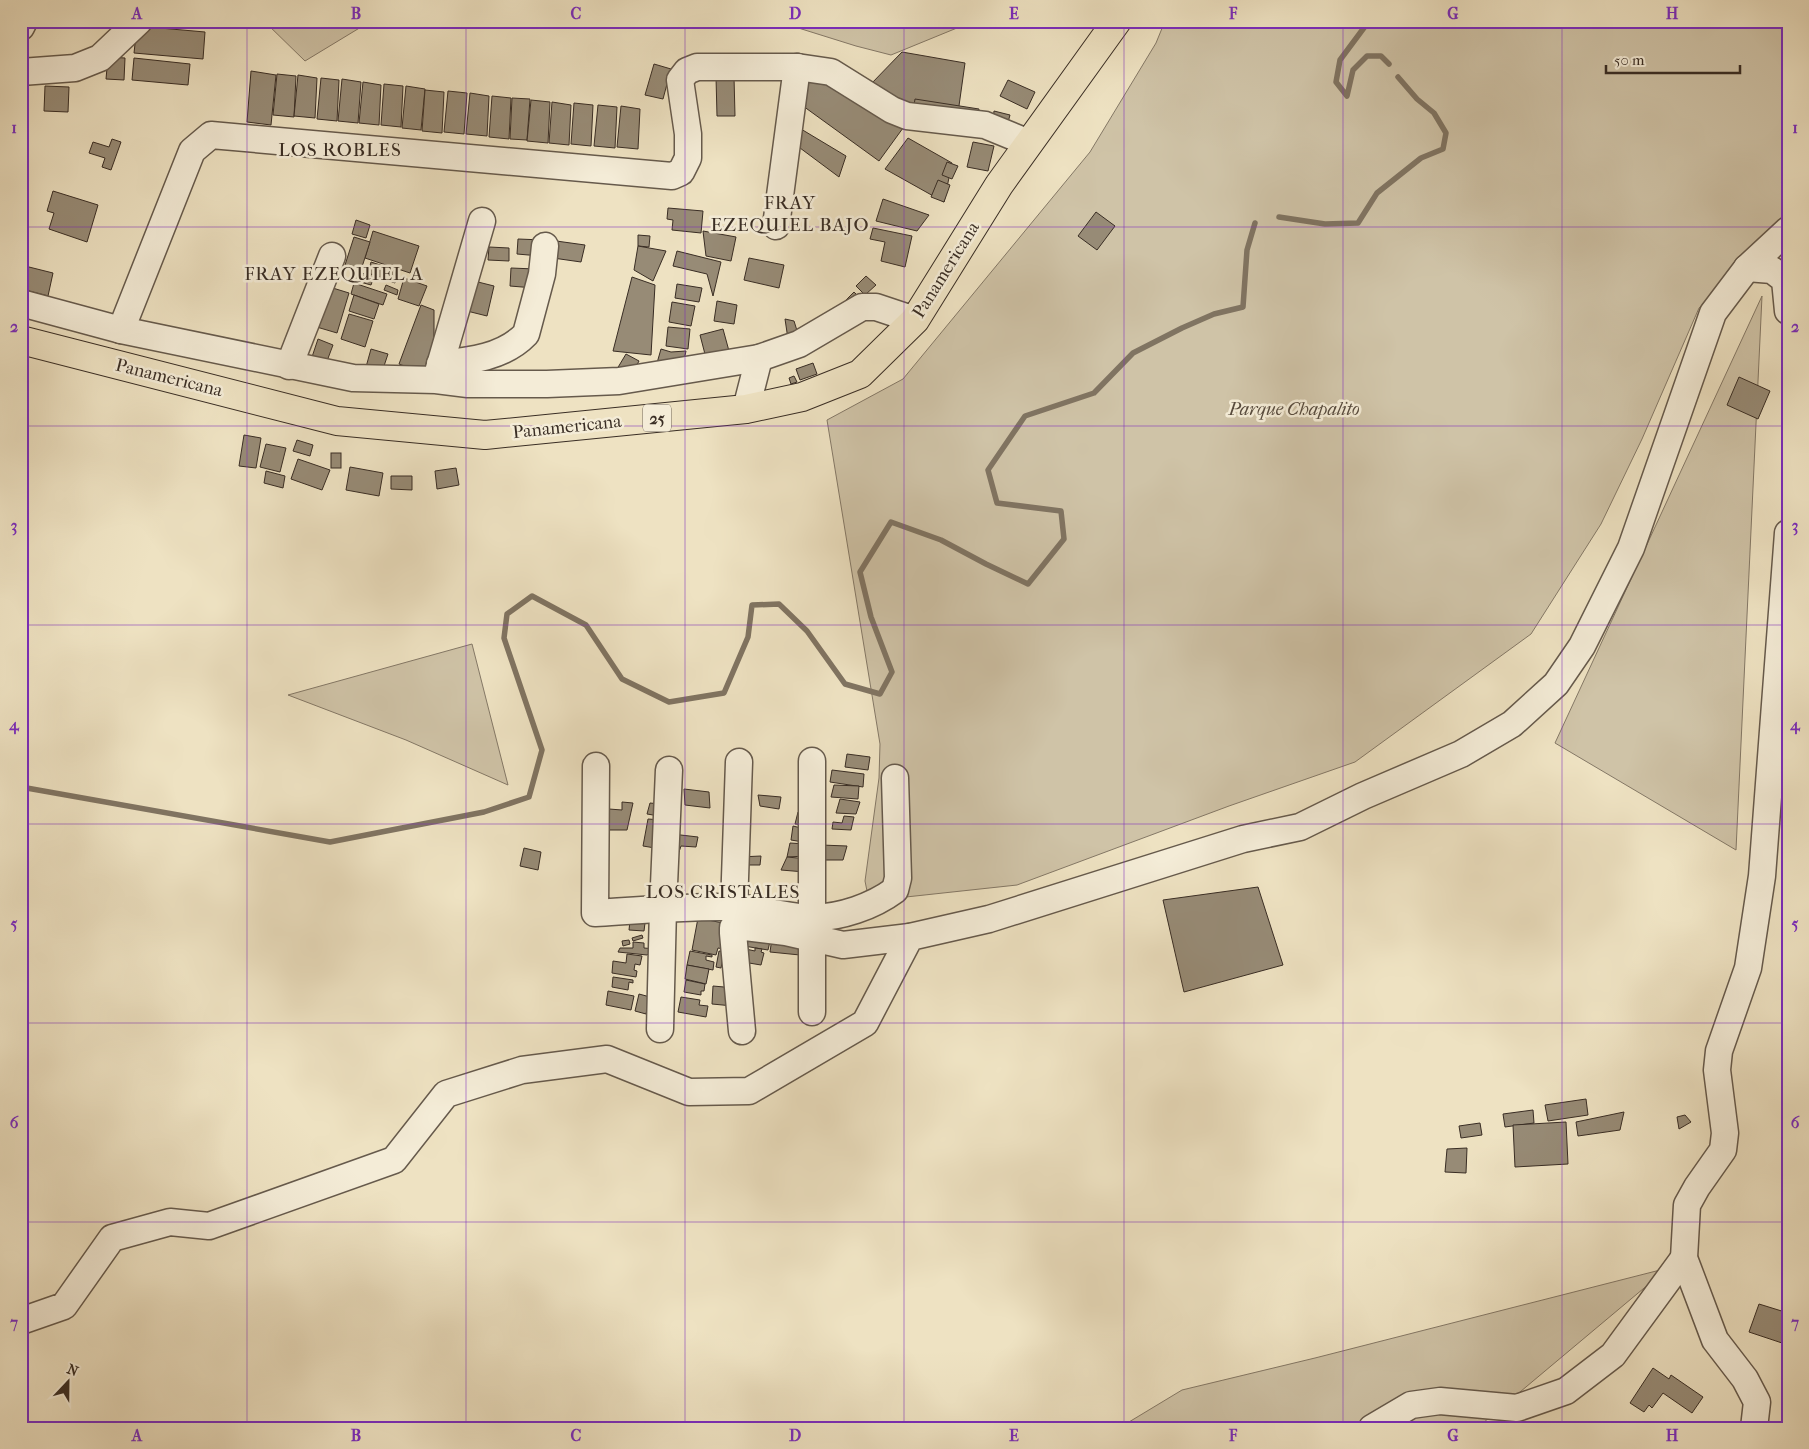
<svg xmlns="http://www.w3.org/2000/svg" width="1809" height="1449" font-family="'IM FELL French Canon',serif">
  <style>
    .green { fill: #cfc3a7; stroke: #847866 }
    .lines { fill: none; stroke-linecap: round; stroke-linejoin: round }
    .stream { stroke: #807462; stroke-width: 5.5 }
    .building { fill: #978b76; stroke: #392d24 }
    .minor-casing { stroke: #665a4c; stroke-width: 29 }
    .major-casing { stroke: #392d24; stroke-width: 30 }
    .minor { stroke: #f4ecd7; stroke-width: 26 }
    .major { stroke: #eee2c2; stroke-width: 28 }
    .grid { fill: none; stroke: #7b2cbf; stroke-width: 1; stroke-opacity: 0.55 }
    .labels { text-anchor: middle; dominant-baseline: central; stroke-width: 5; stroke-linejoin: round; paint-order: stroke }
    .shield { fill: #f4ecd7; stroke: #71665a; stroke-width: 1 }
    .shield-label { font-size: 16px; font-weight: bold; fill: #392d24 }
    .street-label { font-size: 18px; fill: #392d24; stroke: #f4ecd7 }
    .park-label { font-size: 18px; font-style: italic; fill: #574b3e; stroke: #f4ecd7 }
    .neighbourhood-label { font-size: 19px; letter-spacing: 1px; fill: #392d24; stroke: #f4ecd7 }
    .neatline { fill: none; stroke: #7b2cbf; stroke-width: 2 }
    .grid-label { font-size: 16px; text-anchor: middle; font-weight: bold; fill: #7b2cbf }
  </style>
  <rect width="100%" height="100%" fill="#eee2c2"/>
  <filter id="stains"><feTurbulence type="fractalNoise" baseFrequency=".004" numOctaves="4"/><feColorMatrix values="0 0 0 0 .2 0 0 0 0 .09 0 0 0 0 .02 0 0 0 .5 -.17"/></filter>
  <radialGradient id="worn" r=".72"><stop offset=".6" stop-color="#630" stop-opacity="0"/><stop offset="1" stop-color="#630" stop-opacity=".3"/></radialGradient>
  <g class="green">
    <polygon points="264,21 371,21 305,61"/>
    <polygon points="776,21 974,21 891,55 856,46"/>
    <polygon points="1165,21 1788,21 1788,214 1699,308 1642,439 1601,524 1531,634 1355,762 1229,806 1017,885 869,901 865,881 879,778 880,744 827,420 903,379 1090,152 1156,43"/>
    <polygon points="1762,296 1736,850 1555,743"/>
    <polygon points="472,644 508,785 406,740 288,695"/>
    <polygon points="1668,1268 1477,1428 1119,1428 1182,1390 1315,1358"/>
  </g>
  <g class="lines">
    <g class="stream">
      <polyline points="1369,21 1340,60 1336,82 1347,96 1353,70 1367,56 1381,56 1389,64"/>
      <polyline points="1279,217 1325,224 1358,223 1377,193 1421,158 1443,149 1446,133 1434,113 1417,99 1398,77"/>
      <polyline points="21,787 330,842 484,812 529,797 542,750 504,638 507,614 532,596 586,625 622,679 669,702 724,693 748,637 752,605 779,604 807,631 845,684 880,694 892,672 871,617 860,572 891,522 941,540 986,564 1028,584 1064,539 1061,511 997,503 988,470 1025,416 1094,393 1133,353 1182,328 1214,314 1243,307 1247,250 1255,223"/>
    </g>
  </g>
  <g class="building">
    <polygon points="137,26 205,32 203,59 134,53"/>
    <polygon points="902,52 965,63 957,120 913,112 871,84"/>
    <polygon points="108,57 125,58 124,80 106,79"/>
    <polygon points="134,58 190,64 188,85 132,80"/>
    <polygon points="654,64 671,69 663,99 645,95"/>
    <polygon points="251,71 276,75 271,125 247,122"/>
    <polygon points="277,74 296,76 294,117 273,115"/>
    <polygon points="807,74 903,128 879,161 803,106"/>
    <polygon points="298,75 317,78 315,118 294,116"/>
    <polygon points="716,77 734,77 735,116 717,116"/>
    <polygon points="321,78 339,80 337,121 317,119"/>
    <polygon points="342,79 361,82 358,123 338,121"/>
    <polygon points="1008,80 1035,92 1027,109 1000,96"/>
    <polygon points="363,82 381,85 379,125 359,123"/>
    <polygon points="384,84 403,86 401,127 381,125"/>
    <polygon points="45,86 69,87 68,112 44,111"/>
    <polygon points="406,86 425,89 421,130 402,128"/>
    <polygon points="425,90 444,92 442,133 422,131"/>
    <polygon points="448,91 467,93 464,134 444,132"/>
    <polygon points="470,93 489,96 487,136 466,134"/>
    <polygon points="492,96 511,98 509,139 489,137"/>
    <polygon points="512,98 530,99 527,140 510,139"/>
    <polygon points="915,99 979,109 977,122 913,112"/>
    <polygon points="531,100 550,102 548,143 527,141"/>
    <polygon points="552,102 571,105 569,145 549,143"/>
    <polygon points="574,103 593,105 591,146 571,144"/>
    <polygon points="598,105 617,107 615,148 594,146"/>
    <polygon points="621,106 640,109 638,149 617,147"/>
    <polygon points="994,111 1010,115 1007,126 993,121"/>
    <polygon points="801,129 846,156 839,177 792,142"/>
    <polygon points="908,138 952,163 944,202 885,169"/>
    <polygon points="112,139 121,142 111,170 102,167 105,158 89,153 93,142 109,147"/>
    <polygon points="973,142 994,146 988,171 967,167"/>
    <polygon points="947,162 958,166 952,179 942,175"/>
    <polygon points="938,180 950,185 944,202 931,197"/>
    <polygon points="53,191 98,205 87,242 49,229 54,213 47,211"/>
    <polygon points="883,199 929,215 917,231 876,221"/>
    <polygon points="668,208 703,211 701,233 672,230 673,220 667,219"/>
    <polygon points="1096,212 1115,226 1097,250 1078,236"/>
    <polygon points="356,220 370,225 366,238 352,234"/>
    <polygon points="873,228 912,236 905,267 881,261 885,242 870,239"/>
    <polygon points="373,231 419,246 410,273 365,258"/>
    <polygon points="703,231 736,237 731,261 706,256"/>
    <polygon points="638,235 650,236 649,247 638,246"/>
    <polygon points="354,237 370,242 361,270 345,265"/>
    <polygon points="518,239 543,240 540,256 517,254"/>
    <polygon points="549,240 585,245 581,262 546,257"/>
    <polygon points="638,246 666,251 653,281 634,270"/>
    <polygon points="489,247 509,248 509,261 488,260"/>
    <polygon points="677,251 721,262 713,296 707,274 673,266"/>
    <polygon points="749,258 784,265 779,288 744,280"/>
    <polygon points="371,262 399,271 395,283 368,273"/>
    <polygon points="21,265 53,273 48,296 21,289"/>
    <polygon points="511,268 535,269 534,288 510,286"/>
    <polygon points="356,271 374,277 371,285 353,280"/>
    <polygon points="866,276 876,285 865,295 856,286"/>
    <polygon points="632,277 655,285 651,355 613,351"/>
    <polygon points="404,278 427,286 419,306 398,299"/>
    <polygon points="466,279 494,286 487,316 459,309"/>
    <polygon points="354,283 387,294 383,305 351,294"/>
    <polygon points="677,284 702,288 699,302 675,298"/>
    <polygon points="323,285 349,293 337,333 310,325"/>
    <polygon points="386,285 398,290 397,295 384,290"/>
    <polygon points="854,292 862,300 842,304"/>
    <polygon points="354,295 379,304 374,319 349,311"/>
    <polygon points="717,301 737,305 734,324 714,321"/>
    <polygon points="672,302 695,306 691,326 669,322"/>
    <polygon points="421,305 434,310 434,353 426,374 399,364"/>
    <polygon points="349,314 373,321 365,347 341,339"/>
    <polygon points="785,319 794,321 799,337 788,339"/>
    <polygon points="668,327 690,329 688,349 666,346"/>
    <polygon points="723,329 729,351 706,358 700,335"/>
    <polygon points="318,339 333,345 324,369 310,363"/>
    <polygon points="371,349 388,354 382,372 366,367"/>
    <polygon points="661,349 671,352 686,351 682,369 657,363"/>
    <polygon points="626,354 639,361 631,376 617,369"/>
    <polygon points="813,363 817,374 800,380 796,369"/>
    <polygon points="794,376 797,382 791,384 789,378"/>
    <polygon points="1739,377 1770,391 1758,419 1727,405"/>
    <polygon points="244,435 261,438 256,468 239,466"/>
    <polygon points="297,440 313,445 310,456 293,451"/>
    <polygon points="266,444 286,448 280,472 260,467"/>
    <rect x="331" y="453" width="10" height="15"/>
    <polygon points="298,459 330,470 322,490 291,479"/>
    <polygon points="350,467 383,473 379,496 346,490"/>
    <polygon points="456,468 459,485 437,489 435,471"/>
    <polygon points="266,471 285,476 283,488 264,483"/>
    <polygon points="391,476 412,476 412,490 391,489"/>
    <polygon points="847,754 870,757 868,770 845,767"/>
    <polygon points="832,770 864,774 863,787 830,782"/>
    <polygon points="834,785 859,786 858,799 831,797"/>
    <polygon points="684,789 709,792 710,808 685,805"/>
    <polygon points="758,795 781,797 779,809 760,806"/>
    <polygon points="840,799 860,802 856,814 836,813"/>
    <polygon points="622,802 633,803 627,830 606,830 609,809 622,810"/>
    <polygon points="650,803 660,804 659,816 647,814"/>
    <polygon points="798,812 809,814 808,825 795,824"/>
    <polygon points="844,816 854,817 851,830 832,829 833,822 842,823"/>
    <polygon points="648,819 662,820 661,849 643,846"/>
    <polygon points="793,826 809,830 809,843 791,840"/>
    <polygon points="672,834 698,837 696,847 681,846 679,852"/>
    <polygon points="790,843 806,844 806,856 787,857"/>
    <polygon points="821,845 847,846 843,860 820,860"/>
    <polygon points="524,848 541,852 538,870 520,866"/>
    <polygon points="761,856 760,865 748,865 739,857"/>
    <polygon points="787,857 808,859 805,872 781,870"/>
    <polygon points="1258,887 1283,965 1184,992 1163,900"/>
    <polygon points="698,918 728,924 724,949 718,948 716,955 692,950"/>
    <polygon points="630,921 645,923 644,931 629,930"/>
    <polygon points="746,933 771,937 768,950 744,946"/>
    <polygon points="642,935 643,938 633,941 632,938"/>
    <polygon points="772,938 812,942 810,956 770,952"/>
    <polygon points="629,940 630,944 623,946 622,941"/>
    <polygon points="633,942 644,943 644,948 656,949 647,955 618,952 620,948 633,948"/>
    <polygon points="741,948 755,951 755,948 762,949 761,952 764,953 761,965 749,963 749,959 739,957"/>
    <polygon points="690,951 712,955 712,957 706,956 706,960 714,962 713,970 687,965"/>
    <polygon points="719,951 724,952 721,968 716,967"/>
    <polygon points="627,954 642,956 640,965 635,964 634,970 637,971 636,977 612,973 613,961 626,963"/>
    <polygon points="687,965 709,969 706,984 685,979"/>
    <polygon points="613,977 633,980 633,983 629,982 628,990 612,987"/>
    <polygon points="686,980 705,984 704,991 701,991 701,995 684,992"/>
    <polygon points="713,986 735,988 733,1006 712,1004"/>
    <polygon points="608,991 634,996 631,1010 606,1005"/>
    <polygon points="639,994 650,997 646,1014 635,1011"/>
    <polygon points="681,997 700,1000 699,1005 708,1006 706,1017 678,1012"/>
    <polygon points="1586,1099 1588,1115 1548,1121 1545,1105"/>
    <polygon points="1533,1110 1534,1123 1505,1127 1503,1114"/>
    <polygon points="1624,1112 1620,1130 1578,1136 1576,1122"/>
    <polygon points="1685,1115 1691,1122 1679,1129 1677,1117"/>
    <polygon points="1566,1122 1568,1164 1515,1167 1513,1125"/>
    <polygon points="1480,1123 1482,1135 1461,1138 1459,1126"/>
    <polygon points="1467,1148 1466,1173 1445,1172 1447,1149"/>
    <polygon points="1759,1304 1788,1313 1788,1345 1749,1332"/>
    <polygon points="1653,1368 1669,1379 1671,1375 1703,1397 1692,1413 1663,1393 1652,1408 1649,1405 1644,1412 1630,1403"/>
  </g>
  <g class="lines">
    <g class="minor-casing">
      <g id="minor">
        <polyline points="21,27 24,21"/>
        <polyline points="21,72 75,68 100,58 139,21"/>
        <polyline points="776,226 797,67"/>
        <polyline points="1747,268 1772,270 1785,280 1788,311"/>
        <polyline points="21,303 121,330 192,151 211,135 672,176 681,172 688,158 688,134 680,80 687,71 697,67 797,67 831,72 892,110 907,116 985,125 1029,143"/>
        <polyline points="121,330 353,378 436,380 468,384 547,384 619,381 759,358 799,344 862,307 876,307 915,320"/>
        <path d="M440,364C470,361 504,357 526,334L542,274L545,246"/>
        <polyline points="289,366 332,256"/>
        <polyline points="436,379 482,221"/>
        <polyline points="746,409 759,358"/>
        <path d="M596,766L595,913C641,910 687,906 733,907C758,908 787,918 813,918C841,917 872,907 895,890L898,878L895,778"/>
        <polyline points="734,907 739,762"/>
        <polyline points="812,1012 812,761"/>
        <polyline points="660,1029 663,908 669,770"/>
        <polyline points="742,1031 733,933 733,928 737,926 786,932 843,945 910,937"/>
        <polyline points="21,1321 64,1306 112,1238 170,1222 209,1226 394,1160 446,1094 522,1070 607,1059 689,1092 749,1091 865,1023 910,937 989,919 1243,839 1300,827 1363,796 1461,754 1512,724 1556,684 1582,646 1631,548 1713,313 1747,268 1788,230"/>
        <polyline points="1372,1428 1411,1405 1440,1401 1517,1408 1566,1391 1613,1355 1684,1258"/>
        <polyline points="1754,1428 1757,1402 1745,1379 1715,1340 1684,1258 1687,1205 1697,1187 1723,1150 1725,1133 1717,1070 1719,1051 1748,968 1762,876 1788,533"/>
      </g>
    </g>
    <g class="major-casing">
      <polyline id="major" points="21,340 337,421 485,435 746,409 802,397 860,374 915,320 999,185 1117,21"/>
    </g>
    <use href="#minor" class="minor"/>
    <use href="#major" class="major"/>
  </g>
  <path class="grid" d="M247,21V1428M466,21V1428M685,21V1428M904,21V1428M1124,21V1428M1343,21V1428M1562,21V1428M21,227H1788M21,426H1788M21,625H1788M21,824H1788M21,1023H1788M21,1222H1788"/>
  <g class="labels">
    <rect class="shield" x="643" y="404.5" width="28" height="27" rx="4"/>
    <g class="shield-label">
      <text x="657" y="418">25</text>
    </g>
    <g class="street-label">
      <text transform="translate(946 270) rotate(-58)">Panamericana</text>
      <text transform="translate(169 378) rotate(14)">Panamericana</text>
      <text transform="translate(567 427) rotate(-6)">Panamericana</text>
    </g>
    <g class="park-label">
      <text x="1294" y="409">Parque Chapalito</text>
    </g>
    <g class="neighbourhood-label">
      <text x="340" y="150">LOS ROBLES</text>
      <text x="790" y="203">FRAY<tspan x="790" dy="22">EZEQUIEL BAJO</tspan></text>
      <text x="334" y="274">FRAY EZEQUIEL A</text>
      <text x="723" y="892">LOS CRISTALES</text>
    </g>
  </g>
  <rect width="1809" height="1449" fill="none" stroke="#eee2c2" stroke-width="55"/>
  <g transform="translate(68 1382) rotate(22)" stroke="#f4ecd7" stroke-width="4" paint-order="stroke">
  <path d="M0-4L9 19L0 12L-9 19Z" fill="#392d24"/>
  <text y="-8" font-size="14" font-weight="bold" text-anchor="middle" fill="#392d24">N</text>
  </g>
  <path d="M1606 65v8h134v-8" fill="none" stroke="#392d24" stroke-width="2.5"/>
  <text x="1614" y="65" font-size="15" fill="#392d24" stroke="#f4ecd7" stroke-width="4" paint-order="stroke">50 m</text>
  <rect x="28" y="28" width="1754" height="1394" class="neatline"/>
  <g class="grid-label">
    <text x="137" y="19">A</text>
    <text x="356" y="19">B</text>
    <text x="576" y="19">C</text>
    <text x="795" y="19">D</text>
    <text x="1014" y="19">E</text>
    <text x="1233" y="19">F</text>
    <text x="1453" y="19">G</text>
    <text x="1672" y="19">H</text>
    <text x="14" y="133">1</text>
    <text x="1795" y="133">1</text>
    <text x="14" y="332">2</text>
    <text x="1795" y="332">2</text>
    <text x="14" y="531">3</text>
    <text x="1795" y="531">3</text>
    <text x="14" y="730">4</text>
    <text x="1795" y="730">4</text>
    <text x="14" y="929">5</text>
    <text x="1795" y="929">5</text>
    <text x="14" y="1128">6</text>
    <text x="1795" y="1128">6</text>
    <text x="14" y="1328">7</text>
    <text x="1795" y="1328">7</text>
    <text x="137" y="1441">A</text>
    <text x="356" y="1441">B</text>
    <text x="576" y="1441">C</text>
    <text x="795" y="1441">D</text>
    <text x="1014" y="1441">E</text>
    <text x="1233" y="1441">F</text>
    <text x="1453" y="1441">G</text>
    <text x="1672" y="1441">H</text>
  </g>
  <rect width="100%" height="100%" filter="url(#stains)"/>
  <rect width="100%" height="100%" fill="url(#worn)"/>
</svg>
